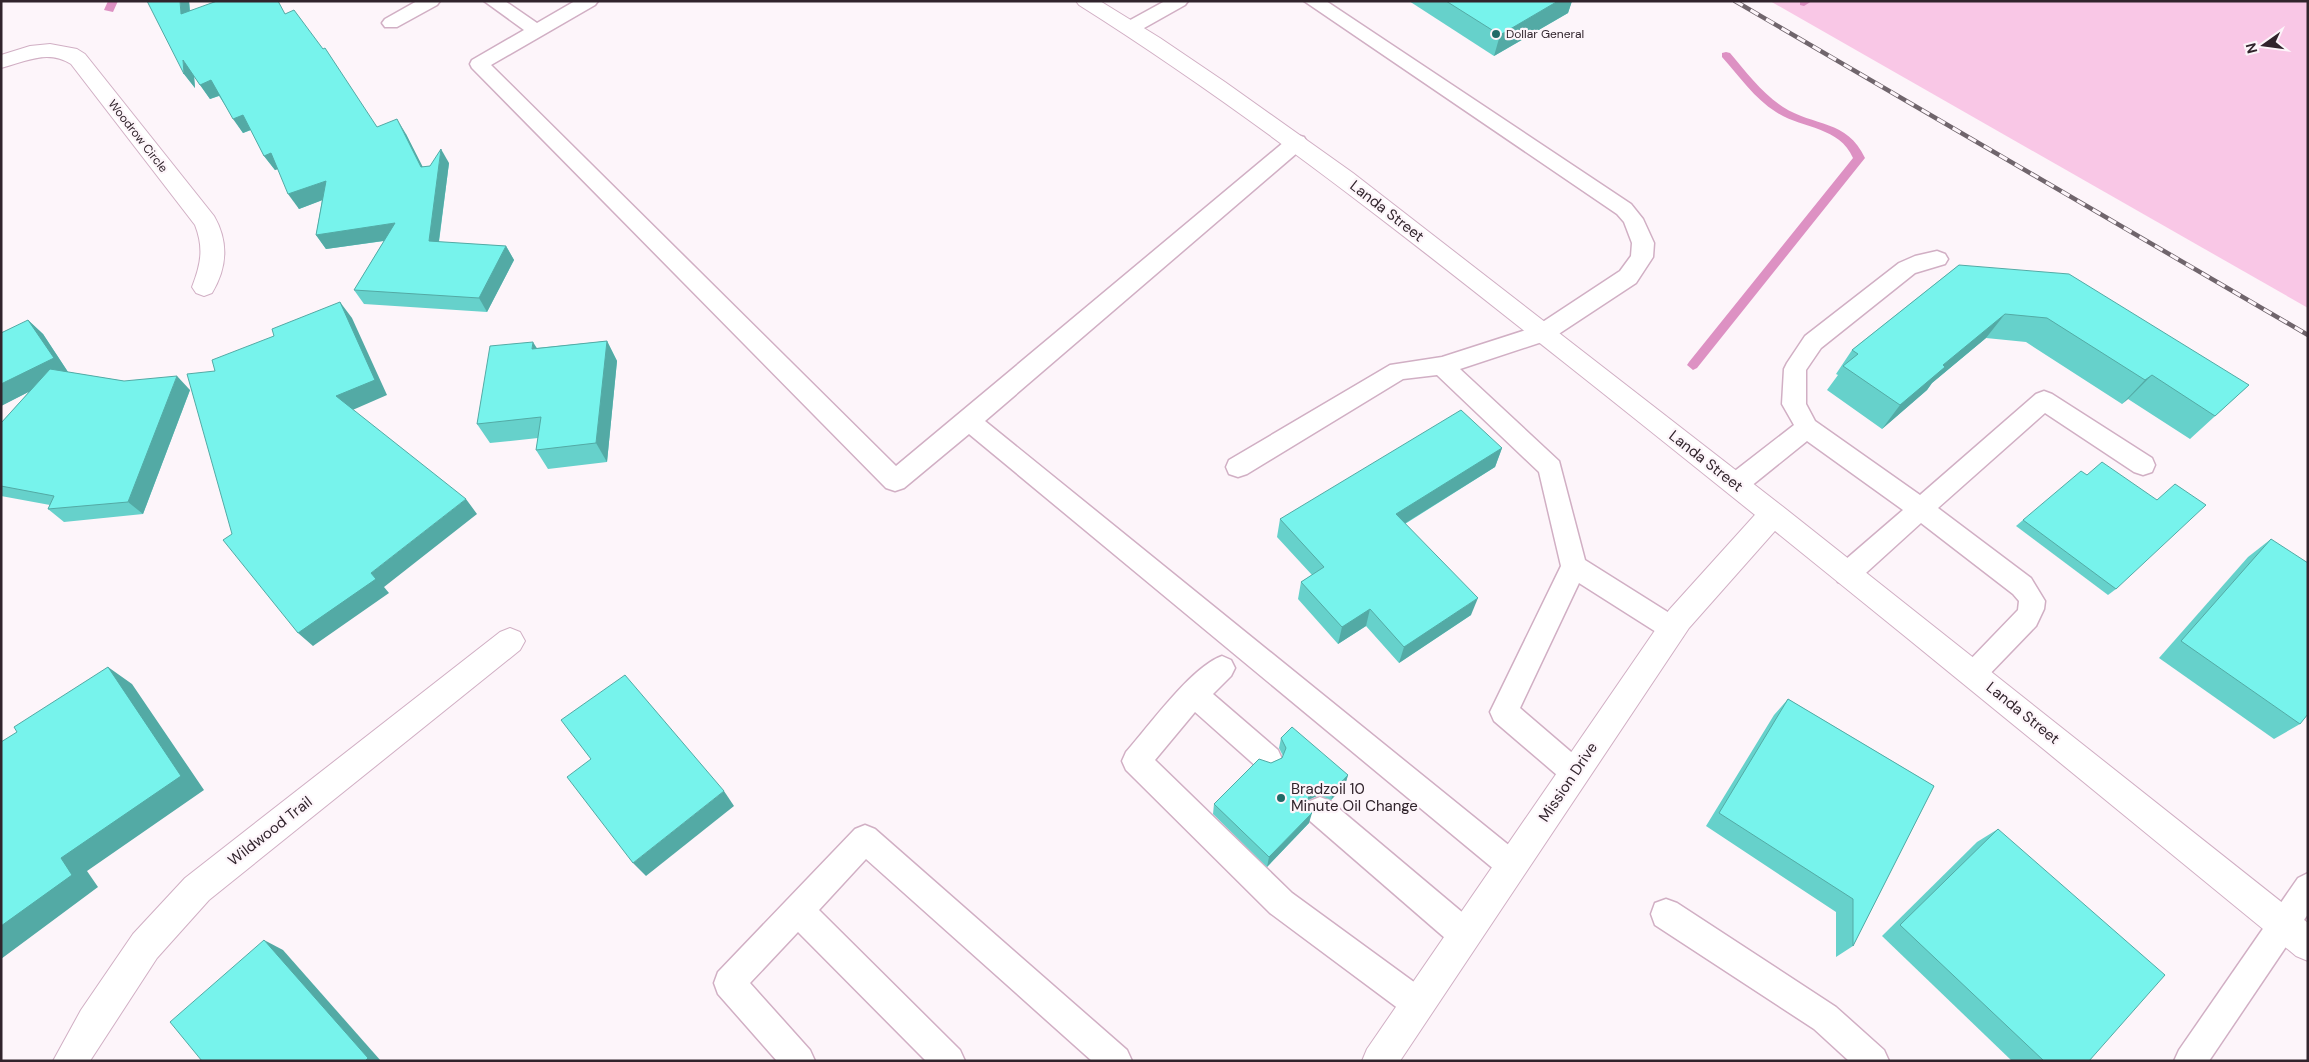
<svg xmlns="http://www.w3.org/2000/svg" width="2309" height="1062" font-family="'DM Sans',sans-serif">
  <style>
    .green { fill: #f9c7e6 }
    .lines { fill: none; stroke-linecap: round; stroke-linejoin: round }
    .stream { fill: #dd91c3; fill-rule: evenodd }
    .service-casing { stroke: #d1afc4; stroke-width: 3 }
    .minor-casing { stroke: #d1afc4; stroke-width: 2 }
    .tertiary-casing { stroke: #d1afc4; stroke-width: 2 }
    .service { fill: #fff; fill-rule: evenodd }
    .minor { fill: #fff; fill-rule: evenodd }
    .tertiary { fill: #fff; fill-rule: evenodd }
    .rail-casing { stroke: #70656c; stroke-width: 4.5 }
    .rail { stroke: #fdf5fa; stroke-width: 3; stroke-dasharray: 9; stroke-linecap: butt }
    .wall { fill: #66d1cb }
    .shaded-wall { fill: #53aaa5 }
    .building { fill: #77f3ec; stroke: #53aaa5 }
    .poi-dot { fill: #1f6a67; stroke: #fdf5fa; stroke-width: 2 }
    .labels { text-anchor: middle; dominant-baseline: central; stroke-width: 4.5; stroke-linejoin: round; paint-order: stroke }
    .far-poi-label { font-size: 12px; fill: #31242c; stroke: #fdf5fa; text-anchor: start }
    .far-street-label { font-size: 12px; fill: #31242c; stroke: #fdf5fa }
    .street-label { font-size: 15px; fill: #31242c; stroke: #fdf5fa }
    .poi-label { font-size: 15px; fill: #31242c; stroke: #fdf5fa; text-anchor: start }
  </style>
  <rect width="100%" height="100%" fill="#fdf5fa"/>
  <polygon class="green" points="1770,1 2308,1 2308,308"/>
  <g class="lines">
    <g class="stream">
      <polygon points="108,1 118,1 113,12 104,10"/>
      <polygon points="1800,1 1812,1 1804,6 1800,5"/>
      <path d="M1726,52L1730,53C1746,72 1762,93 1783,107C1814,127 1847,119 1865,158L1697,368L1693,370L1687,365L1689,362L1853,158C1839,126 1802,129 1776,112C1755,99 1739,76 1722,57V53Z"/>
    </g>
    <g class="service-casing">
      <g id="service">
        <polygon points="417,1 440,1 437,5 397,27 385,27 382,23 385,19"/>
        <polygon points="484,1 505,1 537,23 575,1 598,1 595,5 491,65 896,466 1290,137 1297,135 1304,137 1307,142 1304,147 985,421 1521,855 1526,865 1521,875 1511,879 1501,875 969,434 904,488 895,491 886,488 472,68 470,64 472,60 524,30"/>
        <polygon points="1165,1 1188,1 1185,5 1137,32 1123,32 1121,28 1123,24"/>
        <polygon points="1304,1 1326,1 1631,204 1643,219 1654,243 1653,257 1636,283 1551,339 1460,369 1559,461 1585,560 1682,621 1686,629 1682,637 1673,640 1664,637 1579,583 1520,708 1584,763 1588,772 1584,781 1574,785 1564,781 1494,721 1490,712 1561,566 1539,472 1437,375 1403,379 1247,474 1238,477 1229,474 1226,467 1229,460 1390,365 1442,357 1535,327 1620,271 1631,256 1632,243 1624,222 1617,214"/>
        <polygon points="1937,251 1945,254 1948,259 1945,264 1915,273 1821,348 1806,370 1806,404 1815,421 1920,495 2036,394 2044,391 2052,394 2152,458 2155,465 2152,472 2143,475 2134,472 2045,413 1938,508 2031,578 2045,601 2044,609 2036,626 1983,681 1974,685 1965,681 1961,673 1965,665 2018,610 2019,601 2013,594 1921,523 1856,582 1847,585 1838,582 1834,574 1838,566 1903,510 1807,441 1745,491 1736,494 1727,491 1724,484 1727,477 1794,425 1782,404 1784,369 1787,363 1805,336 1899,263 1915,256"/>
        <path d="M1222,656L1231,660L1235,668L1231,676L1213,694L1278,750L1282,759L1278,768L1268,772L1258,768L1195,712L1155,760L1292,893L1429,993L1434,1004L1429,1015L1418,1020L1407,1015L1270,913L1126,770L1122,761L1126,752C1149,726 1191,667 1222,656Z"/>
        <polygon points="1320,797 1330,801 1475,923 1479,934 1475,945 1464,949 1453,945 1310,821 1306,811 1310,801"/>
        <polygon points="865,825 875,829 1127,1050 1132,1061 1092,1061 866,859 819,910 960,1050 965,1061 926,1061 798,932 750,983 810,1050 815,1061 777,1061 718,994 714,983 718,972 855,829"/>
        <polygon points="2308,873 2308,914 2209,1061 2174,1061 2179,1050 2298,878"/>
        <polygon points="1666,899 1677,903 1836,1007 1884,1050 1889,1061 1849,1061 1814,1029 1655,925 1651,914 1655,903"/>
      </g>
    </g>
    <g class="minor-casing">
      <g id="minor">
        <path d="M50,44L77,49L85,54L214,216C229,242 227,268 212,293L204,296L196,293L192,287C201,264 204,248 195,225L71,64C47,49 25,62 1,68V55L30,46Z"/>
        <polygon points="1772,504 1782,507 1786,515 1782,523 1689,628 1400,1061 1362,1061 1367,1049 1669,610 1762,507"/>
        <polygon points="510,628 520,632 525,641 520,650 209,900 157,958 90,1061 53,1061 81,1010 133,934 185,878 500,632"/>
      </g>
    </g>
    <g class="tertiary-casing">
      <path id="tertiary" d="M1076,1H1100L1160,38L1225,82L1353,173L1782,506L2308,923V961L2296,956C2068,769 1840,582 1609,398C1436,261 1266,123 1079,5Z"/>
    </g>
    <use href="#service" class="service"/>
    <use href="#minor" class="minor"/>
    <use href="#tertiary" class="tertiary"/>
    <g class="rail-casing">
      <polyline id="rail" points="1735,1 2308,335"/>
    </g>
    <use href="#rail" class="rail"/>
  </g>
  <g class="wall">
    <polygon points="189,1 190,10 286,14 377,127 406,134 422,167 449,163 439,242 506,246 514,260 487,312 364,304 354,290 384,241 326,249 316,235 322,200 299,209 278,169 275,170 264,156 251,130 243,133 219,96 210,99 194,76 195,88 184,74"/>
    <polygon points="1409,1 1572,1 1568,13 1494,56"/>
    <polygon points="1959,265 2249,385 2190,439 2128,399 2122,404 2026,342 1986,338 1932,383 1927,390 1882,429 1827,390 1838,375 1836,374 1852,350"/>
    <polygon points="28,320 43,334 68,372 124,381 190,390 143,514 64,522 48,509 50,505 1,496 1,423 30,391 1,406"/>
    <polygon points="607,341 617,361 607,462 548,469 536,450 538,438 490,443 477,424 537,348"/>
    <polygon points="1502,448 1495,467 1405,524 1471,615 1399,663 1366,626 1338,644 1298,599 1301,582 1312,575 1277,537 1280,519"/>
    <polygon points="2087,475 2157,500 2116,589 2108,595 2016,526 2023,520"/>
    <polygon points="2271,539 2300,724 2274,739 2159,658 2248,557"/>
    <polygon points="1788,699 1934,786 1853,946 1836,957 1836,912 1706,826 1774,715"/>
    <polygon points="1281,738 1348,775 1345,785 1331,800 1319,795 1308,800 1307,803 1309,823 1267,867 1213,814 1214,804 1271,763 1282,758 1283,756 1279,748"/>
    <polygon points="1998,829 2089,1061 2012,1061 1882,936 1977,842"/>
  </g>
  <g class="shaded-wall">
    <polygon points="180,1 189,1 191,28 181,14"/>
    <polygon points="1558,1 1572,1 1568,13 1494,56 1500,35"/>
    <polygon points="183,60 194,75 195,88 184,74"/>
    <polygon points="211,80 221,95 210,99 200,85"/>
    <polygon points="243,115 253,129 243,133 233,119"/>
    <polygon points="397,119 406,134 430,181 421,167"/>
    <polygon points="441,149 449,163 437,255 429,241"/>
    <polygon points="271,153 281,168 275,170 264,156"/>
    <polygon points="326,181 336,195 299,209 288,194"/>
    <polygon points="395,223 404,238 326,249 316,235"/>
    <polygon points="506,246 514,260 487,312 479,298"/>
    <polygon points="340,302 352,318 387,395 348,412 336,396"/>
    <polygon points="2005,314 1986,338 1932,383 1927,390 1882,429 1900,405 1943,365"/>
    <polygon points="28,320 43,334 68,372 1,406 1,384"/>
    <polygon points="607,341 617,361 607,462 596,443"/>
    <polygon points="533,342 545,361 532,349"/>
    <polygon points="2152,375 2128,399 2122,404 2145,380"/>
    <polygon points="177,376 190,390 143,514 128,502"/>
    <polygon points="1502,448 1495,467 1391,532 1396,514"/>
    <polygon points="466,499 477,514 384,587 389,593 313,646 298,633 371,573"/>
    <polygon points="1478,598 1471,615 1399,663 1404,647"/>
    <polygon points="1370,609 1366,626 1338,644 1342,627"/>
    <polygon points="108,667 132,684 204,790 87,871 98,887 1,959 1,926 61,858"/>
    <polygon points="1348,775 1345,785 1331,800 1334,790"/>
    <polygon points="1322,785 1319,795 1308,800 1304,812 1311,790"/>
    <polygon points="724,791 734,806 646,876 633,863"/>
    <polygon points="1312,813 1309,823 1267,867 1269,857"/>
    <polygon points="264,940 283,950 381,1061 365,1061"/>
  </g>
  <g class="building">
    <polygon points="147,1 180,1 181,14 217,1 278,1 285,14 294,10 323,49 325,48 377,127 397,119 421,167 430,166 441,149 429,241 506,246 479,298 354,290 395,223 316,235 326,181 288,194 271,153 264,156 243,115 233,119 211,80 200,85 183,60 184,74"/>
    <polygon points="1446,1 1558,1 1500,35"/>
    <polygon points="1959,265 2069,274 2249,385 2215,416 2152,375 2145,380 2047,318 2005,314 1943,365 1945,367 1900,405 1843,366 1858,354 1852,350"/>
    <polygon points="340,302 375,380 336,396 466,499 371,573 376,579 298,633 223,540 232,534 187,374 215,371 212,360 274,336 272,329"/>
    <polygon points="28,320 54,358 1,384 1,333"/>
    <polygon points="607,341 596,443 536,450 541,417 477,424 490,346 533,342 532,349"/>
    <polygon points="50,369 124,381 177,376 128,502 48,509 54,496 1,486 1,423"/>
    <polygon points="1461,410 1502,448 1396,514 1478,598 1404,647 1370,609 1342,627 1301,582 1324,567 1280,519"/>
    <polygon points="2102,462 2157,500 2175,484 2206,505 2116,589 2023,520 2081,471 2087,475"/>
    <polygon points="2271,539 2308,563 2308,714 2300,724 2181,641"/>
    <polygon points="108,667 181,776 61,858 72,875 1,926 1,742 17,732 14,727"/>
    <polygon points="625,675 724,791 633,863 567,777 591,759 561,720"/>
    <polygon points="1788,699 1934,786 1853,946 1853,899 1719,813"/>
    <polygon points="1292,727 1348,775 1334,790 1322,785 1311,790 1307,802 1312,813 1269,857 1214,804 1259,759 1271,763 1282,758 1286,748 1281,738"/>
    <polygon points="1998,829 2165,975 2089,1061 2044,1061 1900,925"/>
    <polygon points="264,940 368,1058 365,1061 202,1061 170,1022"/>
  </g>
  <g class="poi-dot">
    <circle cx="1496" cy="34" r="5"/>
    <circle cx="1281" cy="798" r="5"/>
  </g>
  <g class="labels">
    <g class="far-poi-label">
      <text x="1506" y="34">Dollar General</text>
    </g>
    <g class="far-street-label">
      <text transform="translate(138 136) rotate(52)">Woodrow Circle</text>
    </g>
    <g class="street-label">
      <text transform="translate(1387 211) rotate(38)">Landa Street</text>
      <text transform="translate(1706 461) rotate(38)">Landa Street</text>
      <text transform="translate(2023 713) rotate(39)">Landa Street</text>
      <text transform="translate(1568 782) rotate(-56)">Mission Drive</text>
      <text transform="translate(270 831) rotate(-38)">Wildwood Trail</text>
    </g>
    <g class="poi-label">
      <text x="1291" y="789">Bradzoil 10<tspan x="1291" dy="17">Minute Oil Change</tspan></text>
    </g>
  </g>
  <rect width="2309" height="1062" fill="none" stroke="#31242c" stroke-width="5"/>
  <g transform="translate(2264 45) rotate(256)" stroke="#fdf5fa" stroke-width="4" paint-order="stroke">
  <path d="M0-4L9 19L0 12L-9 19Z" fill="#31242c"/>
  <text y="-8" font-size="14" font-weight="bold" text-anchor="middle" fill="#31242c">N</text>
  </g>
</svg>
